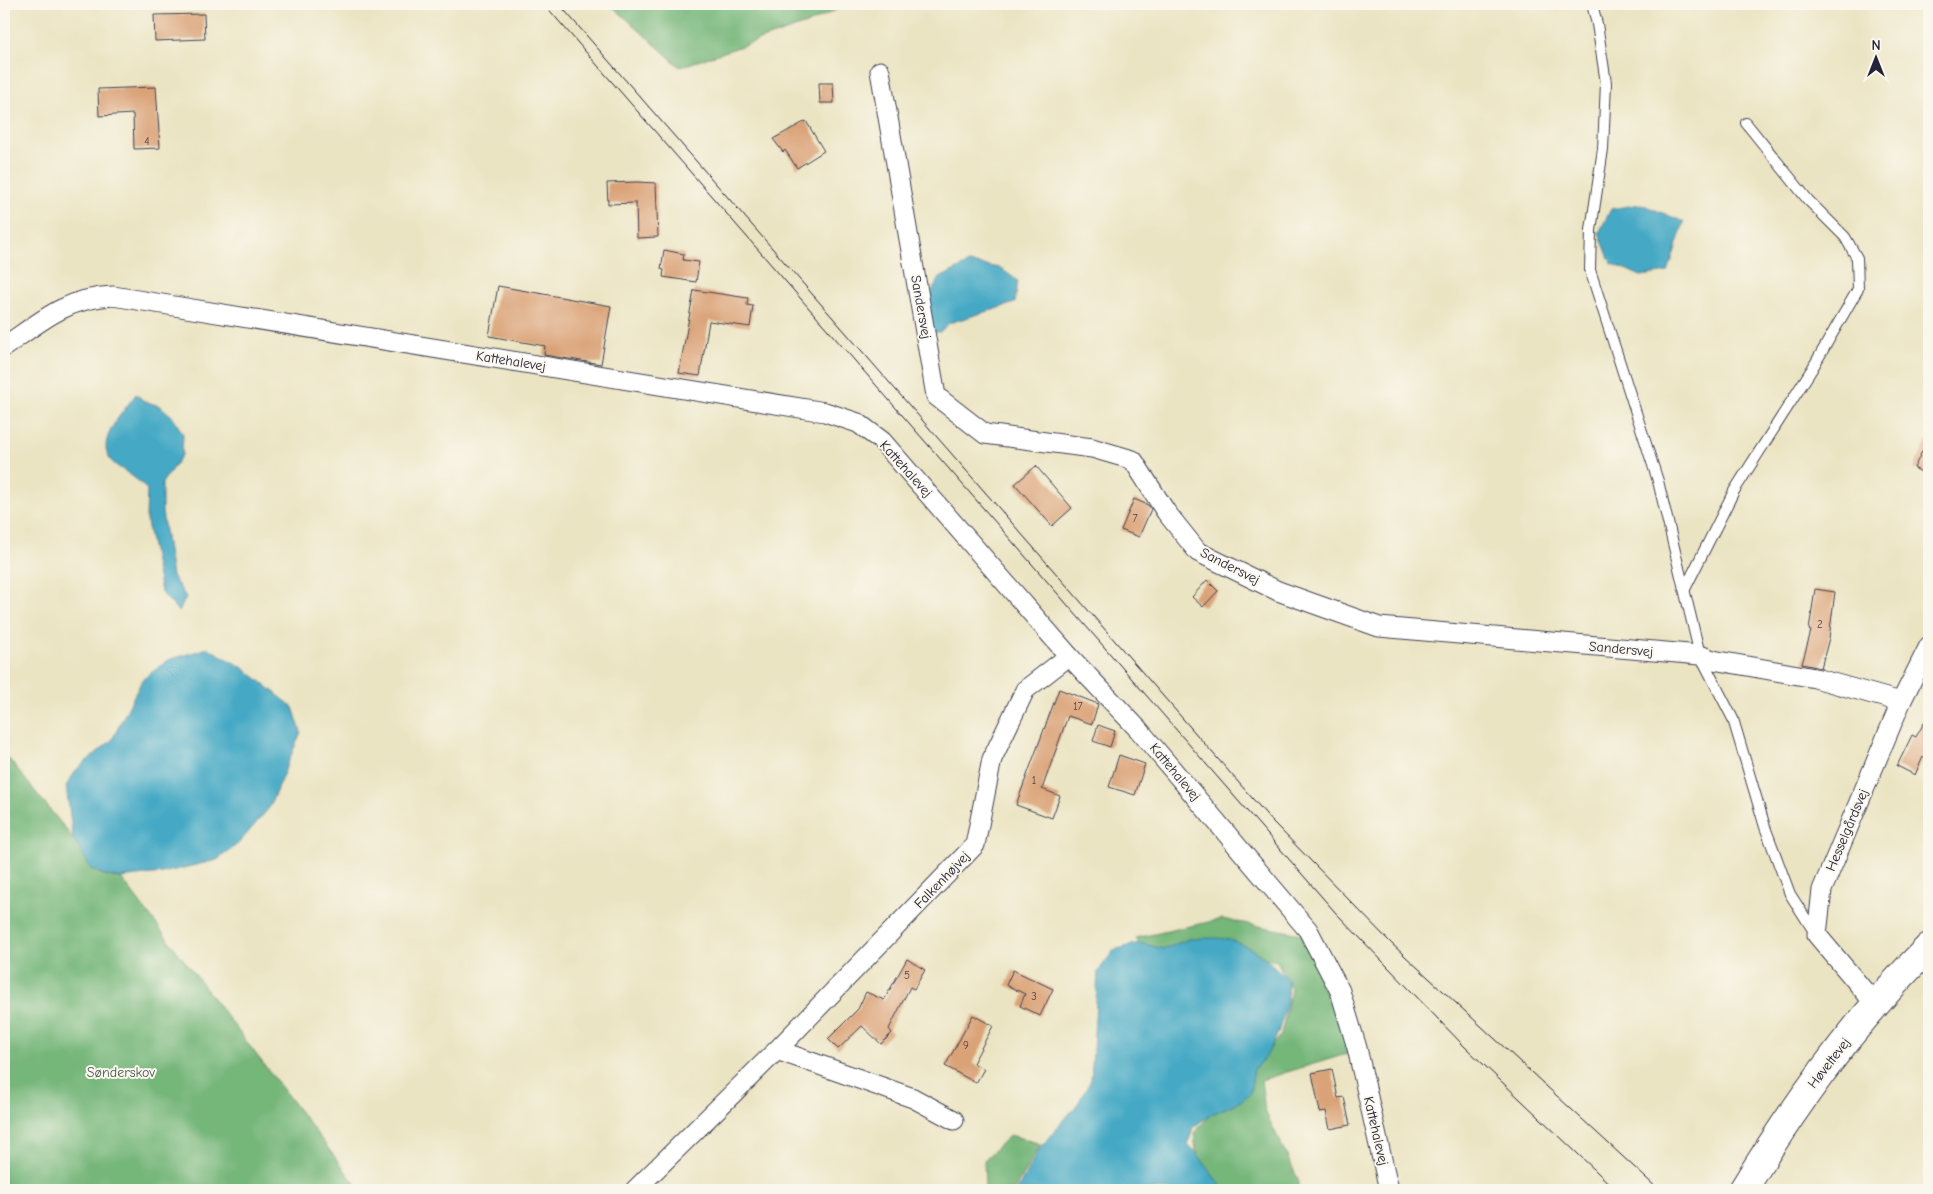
<svg xmlns="http://www.w3.org/2000/svg" width="1933" height="1194" font-family="'Comic Neue',sans-serif">
  <style>
    .forest { fill: #74b679; stroke: #4b6c5a }
    .water { fill: #45a9c5; stroke: #346680 }
    .building { fill: #daa277 }
    .lines { fill: none; stroke-linecap: round; stroke-linejoin: round }
    .lane-casing { stroke: #403f4f; stroke-width: 12 }
    .street-casing { stroke: #403f4f; stroke-width: 21 }
    .secondary-casing { stroke: #403f4f; stroke-width: 30 }
    .lane { stroke: #fff; stroke-width: 10 }
    .street { stroke: #fff; stroke-width: 19 }
    .secondary { stroke: #fff; stroke-width: 28 }
    .tram { stroke: #22223b; stroke-width: 1 }
    .labels { text-anchor: middle; dominant-baseline: central; stroke-width: 4; stroke-linejoin: round; paint-order: stroke }
    .number-label { font-size: 11px; fill: #50424a }
    .street-label { font-size: 14px; fill: #22223b; stroke: #fbf7ec }
    .park-label { font-size: 14px; fill: #435854; stroke: #fbf7ec }
  </style>
  <rect width="100%" height="100%" fill="#fbf7ec"/>
  <filter id="ink" filterUnits="userSpaceOnUse"><feTurbulence type="fractalNoise" baseFrequency=".02" numOctaves="2"/><feDisplacementMap in="SourceGraphic" scale="10" xChannelSelector="R" yChannelSelector="G"/><feConvolveMatrix kernelMatrix="1 2 1 2 8 2 1 2 1" color-interpolation-filters="sRGB"/></filter>
  <filter id="wash" filterUnits="userSpaceOnUse"><feTurbulence type="fractalNoise" baseFrequency=".0096" numOctaves="4" result="noise"/><feDisplacementMap in="SourceGraphic" scale="20" xChannelSelector="R" yChannelSelector="G"/><feGaussianBlur stdDeviation="1.12" result="paint"/><feColorMatrix in="noise" values="0 0 0 0 0 0 0 0 0 0 0 0 0 0 0 0 0 1.4 0 .05"/><feComposite in="paint" operator="in"/></filter>
  <g filter="url(#wash)">
    <rect width="100%" height="100%" fill="#ebe4c3"/>
    <g class="forest">
      <polygon points="610,4 848,4 812,22 680,67"/>
      <polygon points="4,753 73,838 91,869 107,876 121,878 360,1190 4,1190"/>
      <polygon points="1222,919 1317,937 1350,1053 1261,1080 1265,1111 1298,1179 1298,1190 1219,1190 1196,1151 1194,1133 1281,1035 1291,989 1277,961 1191,942 1147,958 1136,938"/>
      <polygon points="1010,1135 1041,1144 1014,1190 985,1190 984,1160"/>
    </g>
    <g class="water">
      <polygon points="1641,204 1684,222 1668,272 1641,276 1611,263 1599,233 1611,209"/>
      <polygon points="969,263 1000,268 1018,281 1015,303 949,323 940,332 931,332 924,304 940,278"/>
      <path d="M136,394L144,401L160,406L172,416L183,434L182,455L162,483V512L172,576L186,597L179,612L161,592L146,517L147,490C138,479 129,474 117,466C89,446 122,414 136,394Z"/>
      <polygon points="208,648 245,669 293,707 301,732 269,808 239,843 217,860 162,873 121,878 107,876 91,869 73,838 66,786 77,769 112,740 142,680 168,660"/>
      <path d="M1189,939C1201,939 1214,937 1225,939C1251,944 1271,962 1288,980L1287,1002L1278,1033L1267,1055L1254,1069L1250,1093L1241,1101L1212,1114L1193,1127L1188,1145L1200,1157L1223,1190H1017L1040,1148L1077,1105L1091,1080L1098,972L1114,950L1139,943L1164,949Z"/>
    </g>
    <g id="blocks">
      <g class="building">
        <polygon points="204,14 205,39 155,41 154,15"/>
        <polygon points="819,83 833,83 834,103 820,103"/>
        <polygon points="156,87 160,148 134,149 133,114 99,116 98,89"/>
        <polygon points="806,121 824,151 797,168 785,150 783,152 773,139"/>
        <polygon points="637,182 656,183 658,237 637,238 636,203 608,204 607,183"/>
        <polygon points="664,250 684,254 683,260 699,262 696,282 663,277 664,270 661,269"/>
        <polygon points="498,286 611,306 601,364 544,355 545,346 489,336"/>
        <polygon points="694,290 748,298 747,305 753,306 750,327 709,321 700,376 679,373"/>
        <polygon points="1929,437 1929,476 1914,468"/>
        <polygon points="1036,466 1072,508 1052,526 1015,484"/>
        <polygon points="1134,499 1148,505 1151,509 1139,537 1121,530"/>
        <polygon points="1207,580 1218,591 1203,607 1192,597"/>
        <polygon points="1815,589 1835,592 1829,638 1821,668 1802,664 1811,631 1809,630"/>
        <polygon points="1059,689 1098,704 1092,724 1068,716 1042,789 1060,796 1052,818 1016,805"/>
        <polygon points="1929,714 1929,760 1923,757 1915,775 1897,766 1912,735 1916,737"/>
        <polygon points="1098,725 1115,731 1110,747 1093,741"/>
        <polygon points="1119,755 1145,764 1135,795 1109,787"/>
        <polygon points="907,959 925,970 914,989 910,987 889,1029 892,1033 881,1044 862,1026 838,1049 828,1039 858,1009 866,992 884,1000"/>
        <polygon points="1013,970 1053,989 1040,1016 1020,1006 1025,994 1006,985"/>
        <polygon points="973,1015 993,1026 973,1063 984,1069 976,1083 945,1066"/>
        <polygon points="1332,1069 1338,1098 1344,1097 1350,1125 1330,1129 1326,1111 1320,1112 1312,1073"/>
      </g>
    </g>
  </g>
  <g filter="url(#ink)">
    <use href="#blocks" fill-opacity="0" stroke="#403f4f" stroke-width="1"/>
    <g class="lines">
      <g class="lane-casing">
        <g id="lane">
          <polyline points="1592,4 1597,24 1606,83 1603,149 1591,230 1590,270 1658,481 1700,655 1733,719 1765,827 1790,894 1815,933"/>
          <polyline points="1685,589 1734,491 1812,369 1858,289 1857,258 1845,237 1808,200 1746,123"/>
        </g>
      </g>
      <g class="street-casing">
        <g id="street">
          <polyline points="880,71 936,396 985,434 1092,448 1133,460 1166,512 1198,552 1278,591 1379,627 1700,655 1713,660 1815,678 1901,702"/>
          <path d="M4,347C41,321 66,298 113,296L825,412L858,423L882,441L1069,656L1139,730L1308,930L1340,991L1357,1048L1389,1190"/>
          <polyline points="1876,1005 1817,935 1822,890 1901,702 1929,646"/>
          <polyline points="777,1050 913,1098 954,1120"/>
          <polyline points="635,1190 777,1050 975,845 992,759 1025,690 1069,656"/>
        </g>
      </g>
      <g class="secondary-casing">
        <path id="secondary" d="M1743,1190C1796,1103 1856,1019 1929,947"/>
      </g>
      <use href="#lane" class="lane"/>
      <use href="#street" class="street"/>
      <use href="#secondary" class="secondary"/>
      <g class="tram">
        <polyline points="544,4 1335,912 1464,1046 1616,1190"/>
        <polyline points="559,4 1273,822 1392,944 1659,1190"/>
      </g>
    </g>
  </g>
  <g class="labels">
    <g class="number-label">
      <text x="147" y="141">4</text>
      <text x="1135" y="518">7</text>
      <text x="1820" y="624">2</text>
      <text x="1078" y="706">17</text>
      <text x="1034" y="780">1</text>
      <text x="907" y="975">5</text>
      <text x="1034" y="996">3</text>
      <text x="966" y="1045">9</text>
    </g>
    <g class="street-label">
      <text transform="translate(921 307) rotate(80)">Sandersvej</text>
      <text transform="translate(511 361) rotate(9)">Kattehalevej</text>
      <text transform="translate(906 469) rotate(48)">Kattehalevej</text>
      <text transform="translate(1230 566) rotate(27)">Sandersvej</text>
      <text transform="translate(1621 649) rotate(5)">Sandersvej</text>
      <text transform="translate(1175 772) rotate(50)">Kattehalevej</text>
      <text transform="translate(1847 830) rotate(-67)">Hesselgårdsvej</text>
      <text transform="translate(942 880) rotate(-46)">Falkenhøjvej</text>
      <text transform="translate(1829 1063) rotate(-52)">Høveltevej</text>
      <text transform="translate(1376 1131) rotate(77)">Kattehalevej</text>
    </g>
    <g class="park-label">
      <text x="121" y="1072">Sønderskov</text>
    </g>
  </g>
  <rect width="1933" height="1194" fill="none" stroke="#fbf7ec" stroke-width="20"/>
  <g transform="translate(1876 58)" stroke="#fbf7ec" stroke-width="4" paint-order="stroke">
  <path d="M0-4L9 19L0 12L-9 19Z" fill="#22223b"/>
  <text y="-8" font-size="14" font-weight="bold" text-anchor="middle" fill="#22223b">N</text>
  </g>
</svg>
